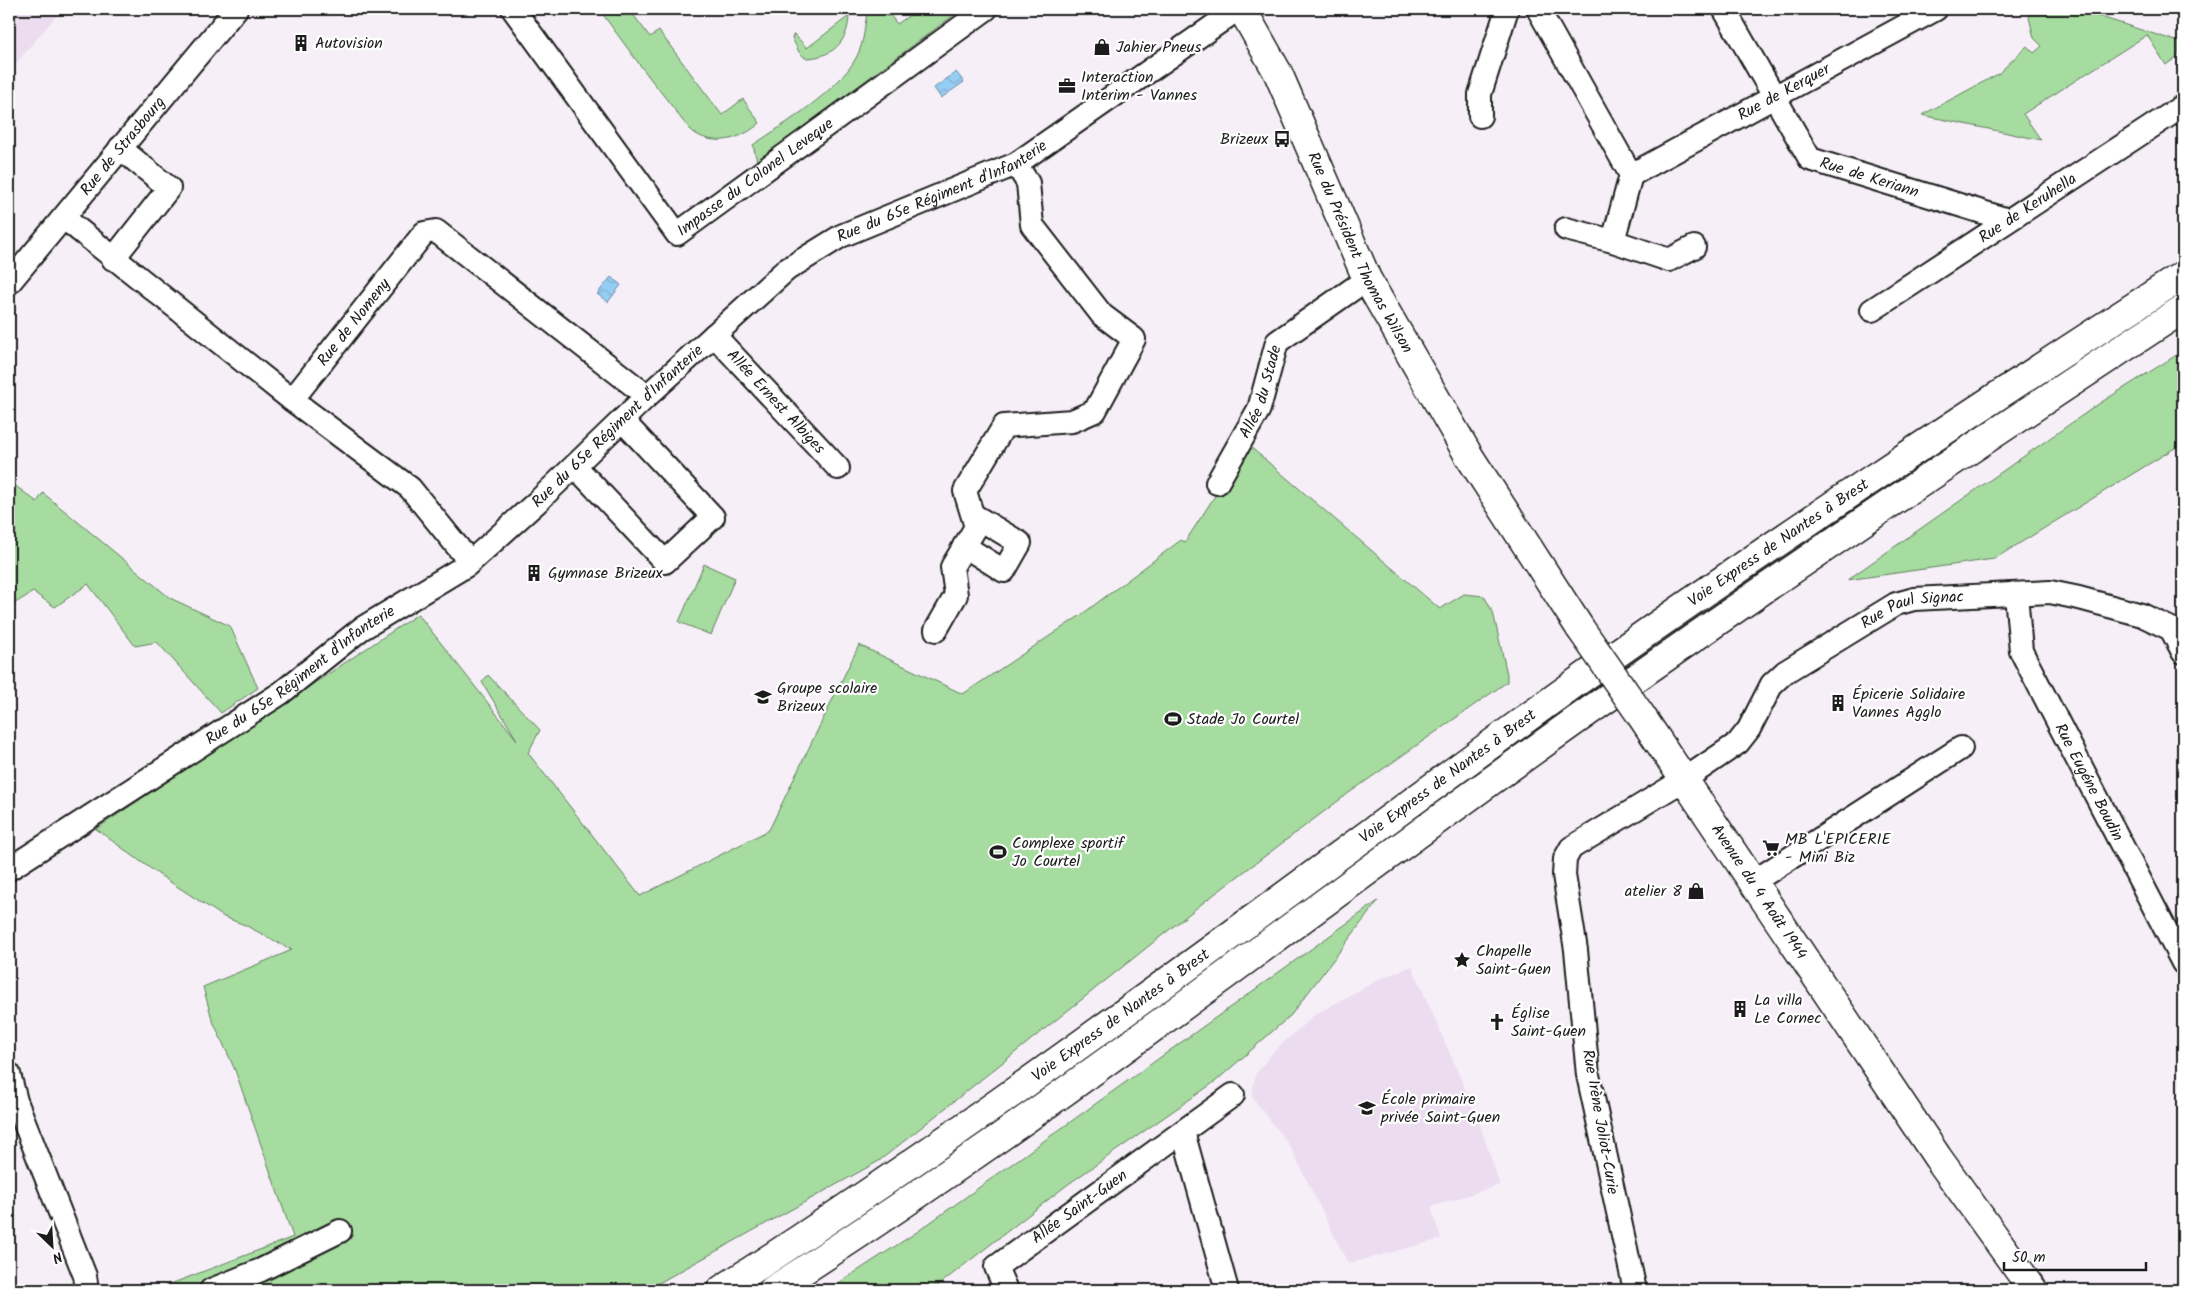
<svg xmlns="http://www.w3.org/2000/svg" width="2192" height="1299" font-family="Kalam,sans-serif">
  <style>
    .built { fill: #ecdcf0 }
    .green { fill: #a6dc9f; stroke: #617c5e }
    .water { fill: url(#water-waves); stroke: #65879e }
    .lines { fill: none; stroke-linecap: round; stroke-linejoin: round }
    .street-casing { stroke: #1c1c1c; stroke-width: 26 }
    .secondary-casing { stroke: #1c1c1c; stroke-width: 31 }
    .highway-casing { stroke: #1c1c1c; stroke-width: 31 }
    .street { stroke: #fff; stroke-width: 22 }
    .secondary { stroke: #fff; stroke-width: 28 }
    .highway { stroke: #fff; stroke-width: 28 }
    .secondary-bridge-casing { stroke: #1c1c1c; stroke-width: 31; stroke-linecap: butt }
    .secondary-bridge { stroke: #fff; stroke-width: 28 }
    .labels { text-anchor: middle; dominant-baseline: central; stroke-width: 4.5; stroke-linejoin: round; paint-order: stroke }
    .poi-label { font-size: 16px; fill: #1c1c1c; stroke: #fff; text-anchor: start }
    .street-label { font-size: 16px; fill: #1c1c1c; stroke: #fff }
  </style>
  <defs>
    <pattern id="water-waves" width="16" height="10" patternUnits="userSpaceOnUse" patternTransform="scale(1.25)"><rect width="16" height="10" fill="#95cef4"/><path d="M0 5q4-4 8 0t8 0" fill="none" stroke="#80b0d1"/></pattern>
  </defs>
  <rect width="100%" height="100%" fill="#f6eff8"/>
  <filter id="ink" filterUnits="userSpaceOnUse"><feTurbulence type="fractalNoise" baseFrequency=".02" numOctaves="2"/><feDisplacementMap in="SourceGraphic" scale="10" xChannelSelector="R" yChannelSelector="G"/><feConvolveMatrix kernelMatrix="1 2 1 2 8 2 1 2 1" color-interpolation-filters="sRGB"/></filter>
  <g filter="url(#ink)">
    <g class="built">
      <polygon points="9,9 62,9 9,72"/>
      <polygon points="1412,966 1477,1116 1500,1185 1431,1207 1441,1239 1348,1264 1291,1148 1252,1097 1255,1075 1272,1053 1314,1015 1380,979"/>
    </g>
    <g class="green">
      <path d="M599,9H629L650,37L659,31L722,115L743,99L760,123C743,138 718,147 696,134C686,127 678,114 671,105C646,74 622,41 599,9Z"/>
      <path d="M868,9H882L887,16L890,15L897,24L919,9H962L757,161L753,145C783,125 839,90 856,58C865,42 864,25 868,9Z"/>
      <polygon points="2027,9 2076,9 2179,42 2178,56 2166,65 2147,35 2023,114 2041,140 1922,115 1998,74 2027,46 2034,53 2042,46 2034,38"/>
      <path d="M849,16C848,43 831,58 805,58L799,52L792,38L794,34L807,48Z"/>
      <polygon points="2183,351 2183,443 1994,559 1847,580 2100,403"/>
      <polygon points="1248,445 1440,609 1464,594 1484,596 1493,612 1507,674 1507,682 1346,795 1204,902 879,1161 646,1290 155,1290 293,1237 235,1070 212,1019 203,987 292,950 245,925 224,917 158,874 96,829 418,614 517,740 482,682 488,675 540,730 528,753 640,896 769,830 859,645 963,694 1081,615 1181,540 1185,542"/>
      <polygon points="9,481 37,502 43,493 170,598 230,626 258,688 221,713 157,642 135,646 88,584 55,607 33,592 9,607"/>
      <polygon points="704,564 735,578 711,635 679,622"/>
      <polygon points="1378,901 1291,1015 1216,1081 1067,1185 932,1290 828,1290 917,1232"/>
    </g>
    <g class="water">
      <polygon points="956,72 964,82 941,98 934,88"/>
      <polygon points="611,277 621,285 608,302 597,294"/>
    </g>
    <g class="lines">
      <g class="street-casing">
        <g id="street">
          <path id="s1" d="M513,9L677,234L986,9"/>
          <path id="s2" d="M1538,9L1631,175L1936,9"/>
          <path id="s3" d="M1724,9L1810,159L2008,220"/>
          <polyline points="1480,116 1480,94 1507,9"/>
          <path id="s4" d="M64,218L292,400L424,233L436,231L647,396"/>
          <polyline points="1566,229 1613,241 1669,260 1694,247"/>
          <polyline points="1613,241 1631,175"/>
          <polyline points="113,259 169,188 120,148"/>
          <path id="s5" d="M9,283L236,9"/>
          <path id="s6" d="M1872,310L2183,106"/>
          <path id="s7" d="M714,335L838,468"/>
          <polyline points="292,400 410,488 470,562"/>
          <polyline points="575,466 665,562 713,517 622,420"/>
          <path id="s8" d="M1217,483L1259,409L1277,342L1367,279"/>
          <polyline points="964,546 1004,571 1020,543 973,515"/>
          <path id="s9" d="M2016,594L2021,651L2183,963"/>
          <polyline points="936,630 956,595 952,567 976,527 965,491 1004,426 1072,421 1095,411 1134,339 1102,315 1032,225 1028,183 1016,164"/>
          <path id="s10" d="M9,869L281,693L361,629L467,565L537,502L647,396L786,270L841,236L1016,164L1238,9"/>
          <polyline points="1753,882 1961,748"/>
          <polyline points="9,1074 16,1101 85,1276 87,1290"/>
          <polyline points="1183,1132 1227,1290"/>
          <polyline points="211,1290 261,1270 340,1231"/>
          <path id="s11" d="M1006,1290L996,1267L1233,1095"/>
          <path id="s12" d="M1635,1290L1588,1075L1576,950L1564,875L1565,859L1571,848L1685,779L1738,743L1749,729L1772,684L1785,672L1896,604L1914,599L2050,592L2079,598L2142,615L2171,629L2183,652"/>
        </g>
      </g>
      <g class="secondary-casing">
        <g id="secondary">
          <path id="s13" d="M1242,9L1278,73L1367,279L1469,456L1580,628"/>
          <path id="s14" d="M1640,714L1938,1158L2033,1290"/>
        </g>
      </g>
      <g class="highway-casing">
        <g id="highway">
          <path id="s15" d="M721,1290C1015,1102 1291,888 1574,684C1773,542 1978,408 2183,275"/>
          <path d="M773,1290C1023,1130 1258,949 1498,776C1723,614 1952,460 2183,309"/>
        </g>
      </g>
      <use href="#street" class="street"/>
      <use href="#secondary" class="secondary"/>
      <use href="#highway" class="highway"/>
      <g class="secondary-bridge-casing">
        <polyline id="secondary-bridge" points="1580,628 1640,714"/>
      </g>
      <use href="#secondary-bridge" class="secondary-bridge"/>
    </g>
  </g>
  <defs>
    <g id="building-bare" transform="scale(1.35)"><path d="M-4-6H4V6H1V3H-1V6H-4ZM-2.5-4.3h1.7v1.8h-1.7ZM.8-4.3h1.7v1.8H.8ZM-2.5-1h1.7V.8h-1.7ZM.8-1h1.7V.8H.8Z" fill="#1c1c1c" stroke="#fff" stroke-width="2.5" paint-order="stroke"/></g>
    <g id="shop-bare" transform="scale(1.35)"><path d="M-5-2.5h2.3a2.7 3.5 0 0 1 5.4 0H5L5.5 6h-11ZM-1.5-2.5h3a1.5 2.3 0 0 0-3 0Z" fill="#1c1c1c" stroke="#fff" stroke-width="2.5" paint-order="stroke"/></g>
    <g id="office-bare" transform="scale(1.35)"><path d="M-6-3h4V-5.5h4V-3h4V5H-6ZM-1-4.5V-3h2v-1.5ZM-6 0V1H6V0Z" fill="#1c1c1c" stroke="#fff" stroke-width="2.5" paint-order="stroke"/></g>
    <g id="bus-bare" transform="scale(1.35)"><path d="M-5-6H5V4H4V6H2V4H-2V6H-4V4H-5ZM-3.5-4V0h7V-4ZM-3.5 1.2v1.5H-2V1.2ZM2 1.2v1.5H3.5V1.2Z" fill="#1c1c1c" stroke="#fff" stroke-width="2.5" paint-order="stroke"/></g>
    <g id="school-bare" transform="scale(1.35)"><path d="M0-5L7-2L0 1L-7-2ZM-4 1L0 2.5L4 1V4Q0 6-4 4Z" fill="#1c1c1c" stroke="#fff" stroke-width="2.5" paint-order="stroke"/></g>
    <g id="stadium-bare" transform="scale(1.35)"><path d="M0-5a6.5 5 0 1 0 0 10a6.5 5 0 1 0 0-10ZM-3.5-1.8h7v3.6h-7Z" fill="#1c1c1c" stroke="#fff" stroke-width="2.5" paint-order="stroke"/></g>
    <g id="supermarket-bare" transform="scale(1.35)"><path d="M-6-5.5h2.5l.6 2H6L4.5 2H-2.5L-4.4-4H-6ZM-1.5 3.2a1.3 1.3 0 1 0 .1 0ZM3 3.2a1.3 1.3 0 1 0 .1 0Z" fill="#1c1c1c" stroke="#fff" stroke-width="2.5" paint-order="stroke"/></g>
    <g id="sight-bare" transform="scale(1.35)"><path d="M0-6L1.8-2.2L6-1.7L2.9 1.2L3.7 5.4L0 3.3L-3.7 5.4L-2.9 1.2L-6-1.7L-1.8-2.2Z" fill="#1c1c1c" stroke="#fff" stroke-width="2.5" paint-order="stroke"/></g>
    <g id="church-bare" transform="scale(1.35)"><path d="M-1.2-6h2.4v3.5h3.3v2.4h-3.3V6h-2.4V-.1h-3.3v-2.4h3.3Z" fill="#1c1c1c" stroke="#fff" stroke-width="2.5" paint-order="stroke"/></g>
  </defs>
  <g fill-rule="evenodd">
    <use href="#building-bare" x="301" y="43"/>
    <use href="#shop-bare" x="1102" y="47"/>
    <use href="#office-bare" x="1067" y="86"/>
    <use href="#bus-bare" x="1282" y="139"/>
    <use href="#building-bare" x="534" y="573"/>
    <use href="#school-bare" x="763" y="697"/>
    <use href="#building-bare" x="1838" y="703"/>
    <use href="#stadium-bare" x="1173" y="719"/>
    <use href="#supermarket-bare" x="1771" y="848"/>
    <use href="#stadium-bare" x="998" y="852"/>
    <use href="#shop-bare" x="1696" y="891"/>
    <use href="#sight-bare" x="1462" y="960"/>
    <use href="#building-bare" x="1740" y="1009"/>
    <use href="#church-bare" x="1497" y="1022"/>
    <use href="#school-bare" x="1367" y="1108"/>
  </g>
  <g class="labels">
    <g class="poi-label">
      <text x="315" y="43">Autovision</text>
      <text x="1116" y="47">Jahier Pneus</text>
      <text x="1081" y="77">Interaction<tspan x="1081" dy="18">Interim - Vannes</tspan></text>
      <text x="1268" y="139" text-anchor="end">Brizeux</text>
      <text x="548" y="573">Gymnase Brizeux</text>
      <text x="777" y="688">Groupe scolaire<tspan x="777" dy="18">Brizeux</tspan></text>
      <text x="1852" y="694">Épicerie Solidaire<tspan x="1852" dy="18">Vannes Agglo</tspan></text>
      <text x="1187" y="719">Stade Jo Courtel</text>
      <text x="1785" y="839">MB L'EPICERIE<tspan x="1785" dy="18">- Mini Biz</tspan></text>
      <text x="1012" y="843">Complexe sportif<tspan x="1012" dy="18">Jo Courtel</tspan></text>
      <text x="1682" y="891" text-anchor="end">atelier 8</text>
      <text x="1476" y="951">Chapelle<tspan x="1476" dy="18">Saint-Guen</tspan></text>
      <text x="1754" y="1000">La villa<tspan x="1754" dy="18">Le Cornec</tspan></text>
      <text x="1511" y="1013">Église<tspan x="1511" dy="18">Saint-Guen</tspan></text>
      <text x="1381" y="1099">École primaire<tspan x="1381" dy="18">privée Saint-Guen</tspan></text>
    </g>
    <g class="street-label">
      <text stroke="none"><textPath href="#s2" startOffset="364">Rue de Kerquer</textPath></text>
      <text stroke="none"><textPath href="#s5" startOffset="178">Rue de Strasbourg</textPath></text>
      <text stroke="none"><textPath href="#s1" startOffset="375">Impasse du Colonel Leveque</textPath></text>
      <text stroke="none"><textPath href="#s3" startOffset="235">Rue de Keriann</textPath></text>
      <text stroke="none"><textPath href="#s10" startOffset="1160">Rue du 65e Régiment d'Infanterie</textPath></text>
      <text stroke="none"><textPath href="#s6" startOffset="186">Rue de Keruhella</textPath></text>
      <text stroke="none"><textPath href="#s13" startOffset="271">Rue du Président Thomas Wilson</textPath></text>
      <text stroke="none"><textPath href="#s4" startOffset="391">Rue de Nomeny</textPath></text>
      <text stroke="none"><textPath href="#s8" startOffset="102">Allée du Stade</textPath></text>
      <text stroke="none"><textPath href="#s7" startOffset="91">Allée Ernest Albiges</textPath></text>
      <text stroke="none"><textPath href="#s10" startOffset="755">Rue du 65e Régiment d'Infanterie</textPath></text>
      <text stroke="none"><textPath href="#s15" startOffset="1295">Voie Express de Nantes à Brest</textPath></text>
      <text stroke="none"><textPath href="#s12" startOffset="878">Rue Paul Signac</textPath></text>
      <text stroke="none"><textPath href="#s10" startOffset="350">Rue du 65e Régiment d'Infanterie</textPath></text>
      <text stroke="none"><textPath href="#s15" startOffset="890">Voie Express de Nantes à Brest</textPath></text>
      <text stroke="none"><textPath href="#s9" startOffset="205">Rue Eugéne Boudin</textPath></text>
      <text stroke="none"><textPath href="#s14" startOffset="214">Avenue du 4 Août 1944</textPath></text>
      <text stroke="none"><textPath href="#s15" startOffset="485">Voie Express de Nantes à Brest</textPath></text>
      <text transform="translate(1600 1122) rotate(80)">Rue Irène Joliot-Curie</text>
      <text stroke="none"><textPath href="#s11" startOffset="128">Allée Saint-Guen</textPath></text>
    </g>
  </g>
  <rect width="2192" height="1299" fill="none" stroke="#fff" stroke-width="30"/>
  <rect x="15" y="15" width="2162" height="1269" fill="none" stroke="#1c1c1c" stroke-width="2" filter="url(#ink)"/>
  <g transform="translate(52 1246) rotate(155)" stroke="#ffffff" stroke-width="4" paint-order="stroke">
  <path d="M0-4L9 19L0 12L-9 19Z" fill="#1c1c1c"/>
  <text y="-8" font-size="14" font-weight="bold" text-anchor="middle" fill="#1c1c1c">N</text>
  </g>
  <path d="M2004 1262v8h142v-8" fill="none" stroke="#1c1c1c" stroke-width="2.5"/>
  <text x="2012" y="1262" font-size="15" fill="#1c1c1c" stroke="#ffffff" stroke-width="4" paint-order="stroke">50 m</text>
</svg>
